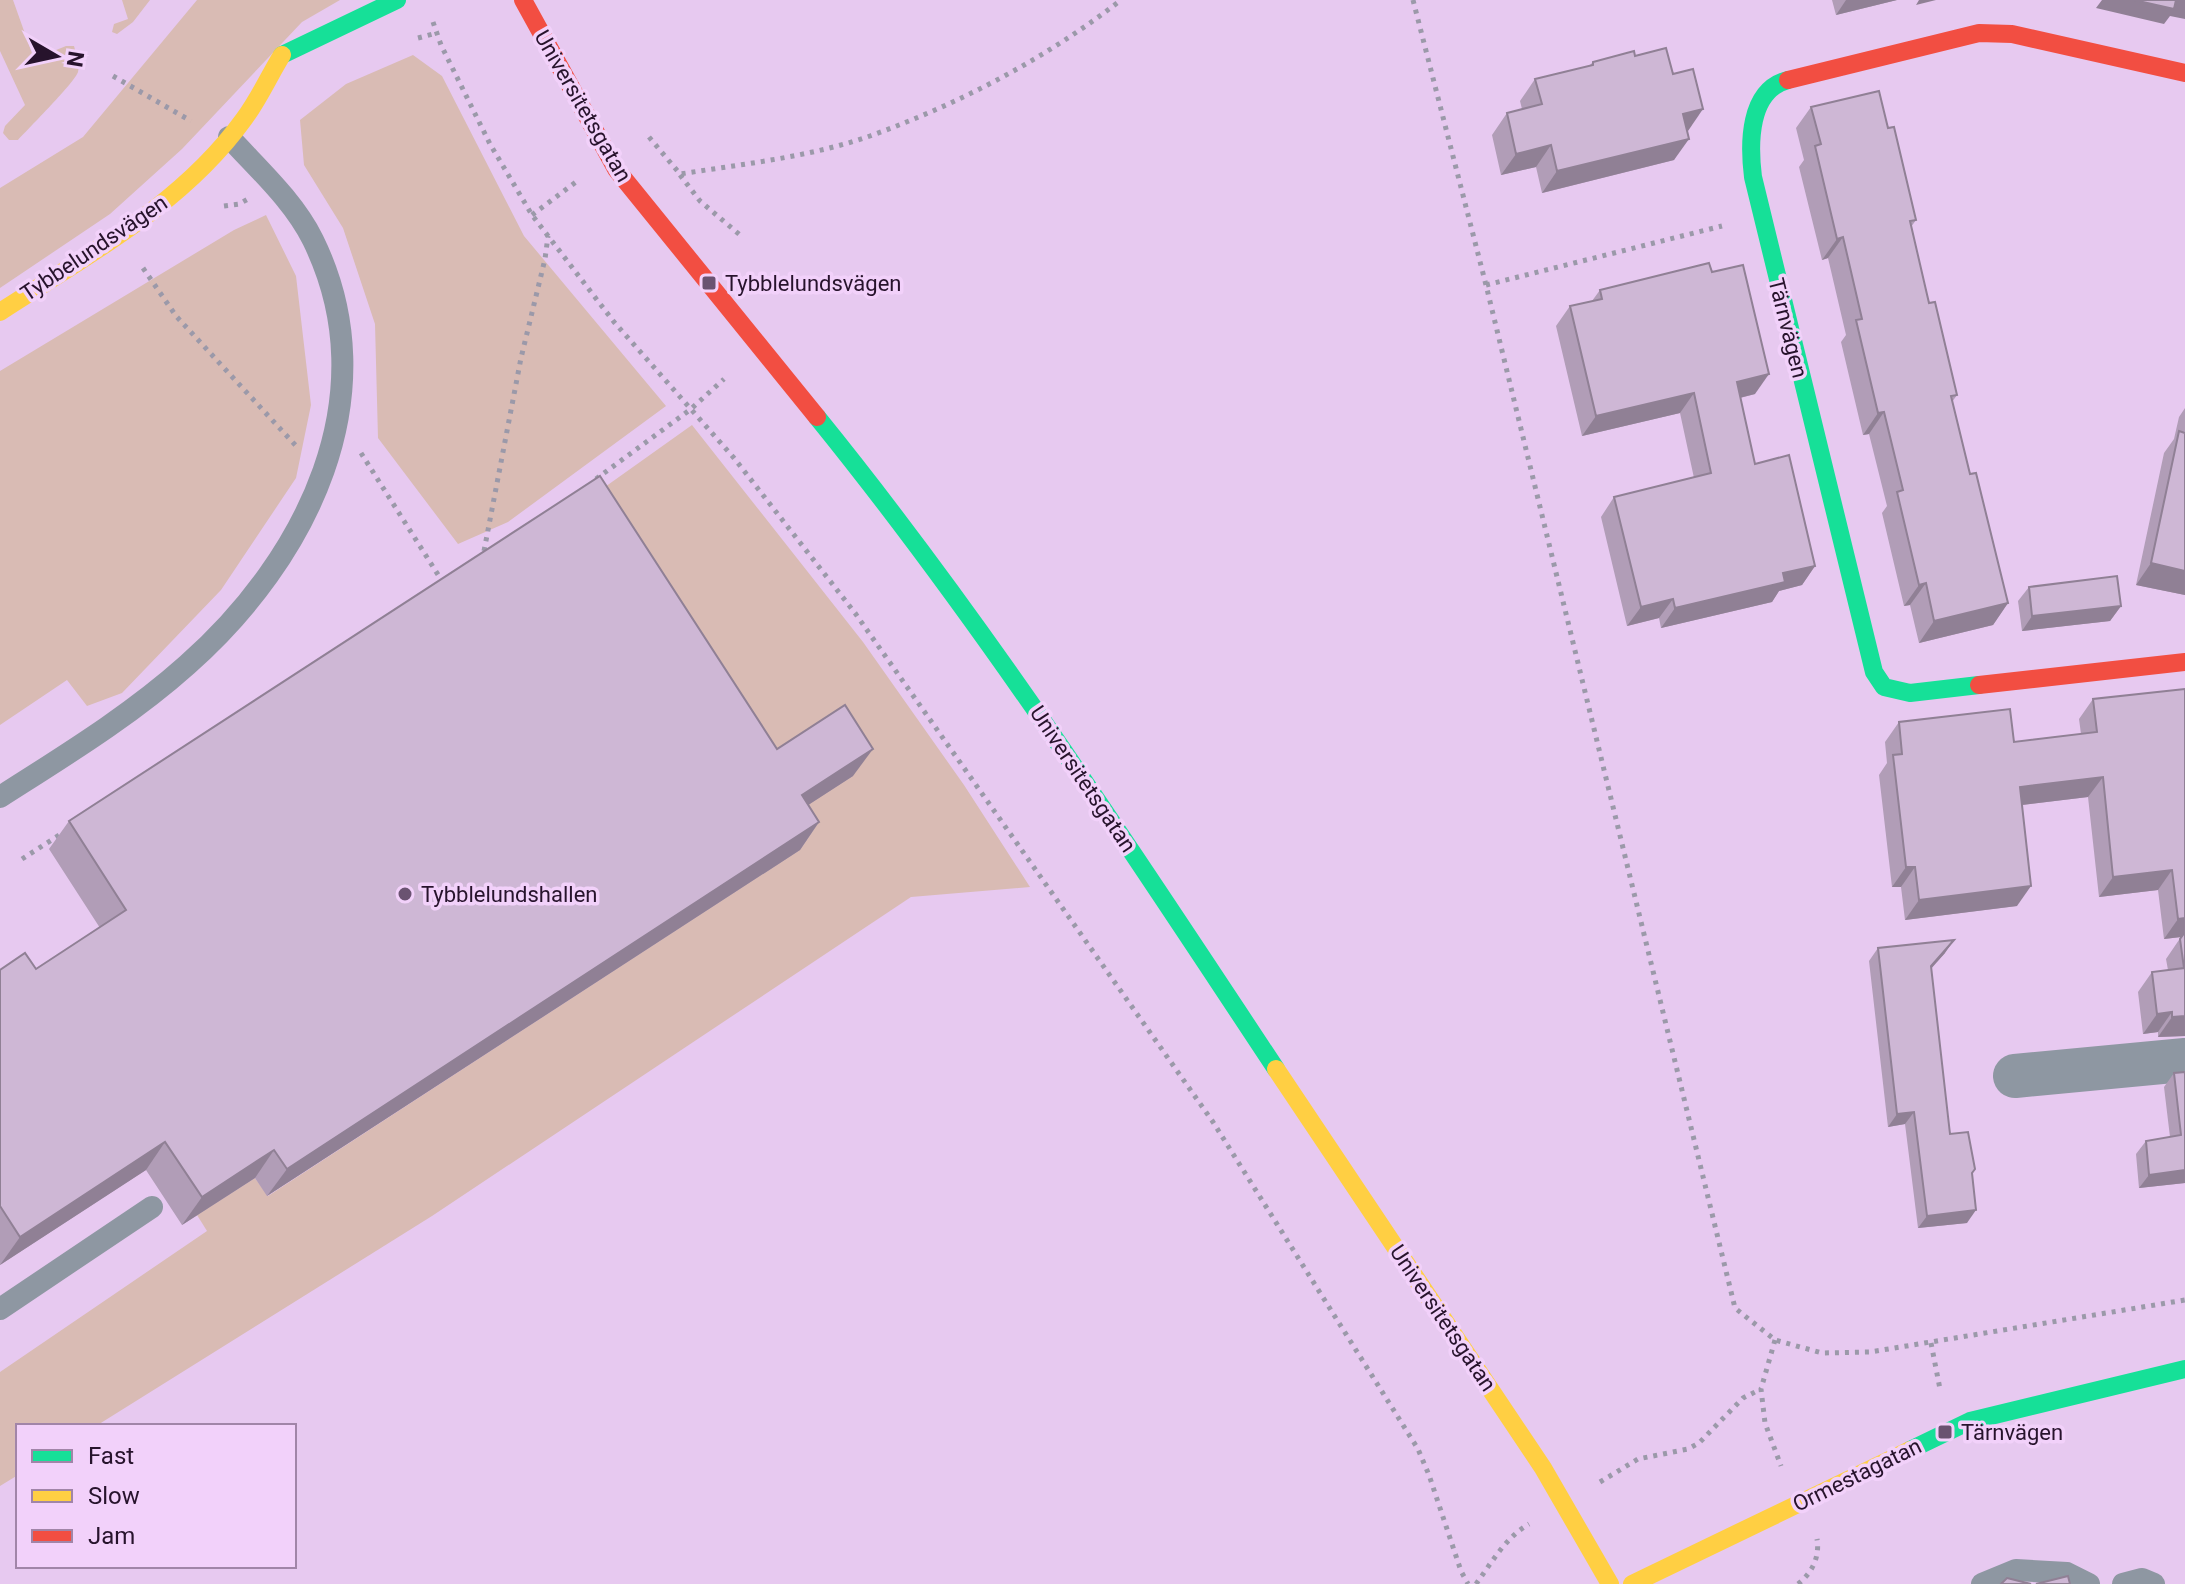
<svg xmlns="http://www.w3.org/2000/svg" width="2185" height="1584" font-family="Roboto,sans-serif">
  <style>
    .green { fill: #d9bbb4 }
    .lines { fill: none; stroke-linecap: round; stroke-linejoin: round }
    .path { stroke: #9b99a9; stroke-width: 5; stroke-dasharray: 4 6; stroke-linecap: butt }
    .lane { stroke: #8e97a2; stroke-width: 22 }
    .street { stroke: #8e97a2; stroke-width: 44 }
    .fast { stroke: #16e098; stroke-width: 18 }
    .slow { stroke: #ffcf43; stroke-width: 18 }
    .jam { stroke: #f24e42; stroke-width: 18 }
    .wall { fill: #b19db7 }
    .shaded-wall { fill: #908095 }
    .building { fill: #ceb7d5; stroke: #908095; stroke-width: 2 }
    .poi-dot { fill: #6a5371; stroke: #f2d1fa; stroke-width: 3 }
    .labels { text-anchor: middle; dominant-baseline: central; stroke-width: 7; stroke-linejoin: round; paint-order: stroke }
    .street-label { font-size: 22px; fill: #27132c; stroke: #f2d1fa }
    .poi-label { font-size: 22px; fill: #27132c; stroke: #f2d1fa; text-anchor: start }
  </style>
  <rect width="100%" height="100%" fill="#e7c9f0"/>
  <g class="green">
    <path d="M0,0H13L34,59L66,46H74C76,54 80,64 78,72C75,82 29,128 18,140H9L3,133L5,126L25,105L0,51Z"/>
    <polygon points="122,0 150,0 133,22 117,34 112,32 114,24 128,19"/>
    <polygon points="197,0 340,0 302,22 182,149 110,214 0,288 0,188 83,137"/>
    <polygon points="413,55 442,76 524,236 666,406 508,522 458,544 378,438 375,324 343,228 304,165 300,120 346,84"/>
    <polygon points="266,215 296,276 311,405 296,478 221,590 122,693 87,706 67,680 0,725 0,371 234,230"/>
    <polygon points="692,425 863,642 964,785 1030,887 911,897 432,1216 96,1426 18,1426 18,1475 0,1486 0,1372 207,1231 197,1215 255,1178 268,1196 799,850 758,776 581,504"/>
  </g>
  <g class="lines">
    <g class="path">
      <polyline points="1413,0 1486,285 1735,1308 1775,1340 1822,1353 1870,1352 2185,1300"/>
      <polyline points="433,22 441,45 490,144 532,215 614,322 734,458 855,613 1213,1122 1418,1449 1429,1475 1461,1571 1468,1584"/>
      <polyline points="418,38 437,33"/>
      <polyline points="113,76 191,121"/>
      <path d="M649,137L680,174C743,164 810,157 870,136C961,103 1045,59 1121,0"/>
      <polyline points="680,175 700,201 740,235"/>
      <polyline points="224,206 239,204 248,199"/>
      <polyline points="532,215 576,182"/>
      <polyline points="143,268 176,316 298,448"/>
      <polyline points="1486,285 1722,226"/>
      <polyline points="361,453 442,581"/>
      <polyline points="596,479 691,409 724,379"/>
      <polyline points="484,551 521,358 545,259 548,236"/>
      <polyline points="22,859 64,832"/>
      <polyline points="1775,1340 1761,1389 1765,1423 1781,1466"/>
      <polyline points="1931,1343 1940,1389"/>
      <polyline points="1600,1482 1638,1459 1688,1449 1699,1443 1743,1398 1761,1389"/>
      <path d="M1476,1584C1492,1562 1506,1537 1529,1524"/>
      <path d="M1798,1584C1812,1573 1820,1557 1817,1539"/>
    </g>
    <g class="lane">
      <path d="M0,797C64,756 130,716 187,665C307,559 389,395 313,240C293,200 258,169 229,137"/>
      <polyline points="0,1309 152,1207"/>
      <polyline points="1982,1584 2016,1570 2067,1573 2089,1584"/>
      <polyline points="2123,1584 2142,1579 2154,1584"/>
    </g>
    <polyline class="street" points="2015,1076 2185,1060"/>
    <g class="fast">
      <polyline points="282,55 397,0"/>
      <path d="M1788,80C1748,90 1749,145 1753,177L1874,672L1884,687L1910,693L1979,685"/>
      <path d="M817,417C984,623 1129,847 1276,1069"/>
      <polyline points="1910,1450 1970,1421 2185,1369"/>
    </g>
    <g class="slow">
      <path d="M0,312C87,255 182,205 244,119C259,99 269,76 282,55"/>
      <polyline points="1276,1069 1543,1468 1610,1584"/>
      <polyline points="1632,1584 1910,1450"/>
    </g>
    <g class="jam">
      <polyline points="523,0 616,169 817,417"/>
      <polyline points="1788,80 1979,33 2012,34 2185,73"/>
      <polyline points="1979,685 2185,662"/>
    </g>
  </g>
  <g class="wall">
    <polygon points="1832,0 1897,0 1836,15"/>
    <polygon points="1635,56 1688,131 1674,160 1542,193 1536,167 1501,175 1492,135 1507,113 1522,109 1520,101 1535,79 1589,66 1593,62"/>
    <polygon points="1811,107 1888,128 1916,220 1911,227 1929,303 1957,395 1952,402 1970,474 2008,603 1993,625 1919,643 1910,605 1904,606 1882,513 1887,506 1869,434 1863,435 1841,342 1846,335 1828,258 1822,260 1799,167 1804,160 1796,128"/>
    <polygon points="1600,290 1755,394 1740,398 1755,464 1815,566 1802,585 1779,591 1772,602 1661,628 1659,618 1627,626 1601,517 1614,497 1694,478 1680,413 1582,436 1556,326 1570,306 1592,301"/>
    <polygon points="2185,408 2185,595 2136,585 2164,453 2174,439 2179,417"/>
    <polygon points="2029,587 2121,606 2110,621 2022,631 2018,601"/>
    <polygon points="2185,689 2185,1036 2158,1037 2158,1032 2143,1034 2138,992 2152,972 2168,970 2166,959 2181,937 2164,939 2158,890 2099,897 2088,797 2022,805 2017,906 1905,920 1901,887 1892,887 1879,775 1887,763 1885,742 1899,722 2014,742 2081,734 2079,719 2093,699"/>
    <polygon points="777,749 853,776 808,805 819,822 800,850 267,1196 255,1178 182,1225 146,1170 0,1265 0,970 36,969 100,928 49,849 69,821"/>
    <polygon points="1878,948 1945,953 1931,968 1950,1134 1972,1173 1967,1223 1918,1228 1905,1124 1888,1127 1869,961"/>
    <polygon points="2185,1072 2185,1183 2139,1188 2136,1154 2146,1141 2170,1137 2164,1087 2174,1073"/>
  </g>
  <g class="shaded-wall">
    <polygon points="1846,0 1897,0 1836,15"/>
    <polygon points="1919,0 1936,0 1916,5"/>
    <polygon points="2102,0 2176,0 2185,2 2185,19 2170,16 2164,24 2096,8"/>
    <polygon points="1703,109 1688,131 1668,136 1683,114"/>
    <polygon points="1689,139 1674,160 1542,193 1557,171"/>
    <polygon points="1551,145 1536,167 1501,175 1516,154"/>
    <polygon points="1843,237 1828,258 1822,260 1837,239"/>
    <polygon points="1769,374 1755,394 1723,402 1737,382"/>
    <polygon points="1694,393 1680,413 1582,436 1596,416"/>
    <polygon points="1884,412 1869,434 1863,435 1878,413"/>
    <polygon points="2151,563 2185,571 2185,595 2136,585"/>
    <polygon points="1815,566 1802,585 1779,591 1772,602 1661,628 1675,608 1783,573"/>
    <polygon points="1926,583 1910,605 1904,606 1919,585"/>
    <polygon points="1673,599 1659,618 1627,626 1641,607"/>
    <polygon points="2008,603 1993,625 1919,643 1934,621"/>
    <polygon points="2121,606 2110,621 2022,631 2032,616"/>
    <polygon points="873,749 853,776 782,822 802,795"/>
    <polygon points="2103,777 2088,797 2006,807 2020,787"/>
    <polygon points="819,822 800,850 267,1196 287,1169"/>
    <polygon points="1906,867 1915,867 1901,887 1892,887"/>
    <polygon points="2172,870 2158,890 2099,897 2113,877"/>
    <polygon points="2031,886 2017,906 1905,920 1919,900"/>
    <polygon points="2185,918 2185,931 2181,937 2164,939 2178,919"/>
    <polygon points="1954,940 1945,953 1922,979 1931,966"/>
    <polygon points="2172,1012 2158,1032 2143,1034 2157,1014"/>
    <polygon points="2185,1016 2185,1036 2158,1037 2172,1017"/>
    <polygon points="1914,1112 1905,1124 1888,1127 1897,1114"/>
    <polygon points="165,1142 146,1170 0,1265 20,1237"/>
    <polygon points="274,1150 255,1178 182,1225 202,1197"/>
    <polygon points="2185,1170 2185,1183 2139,1188 2149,1175"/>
    <polygon points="1976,1210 1967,1223 1918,1228 1927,1216"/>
  </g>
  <g class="building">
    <polygon points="2134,0 2185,0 2185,2 2176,0 2174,9"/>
    <polygon points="1666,48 1673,74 1693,69 1703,109 1683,114 1689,139 1557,171 1551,145 1516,154 1507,113 1542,104 1535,79 1593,65 1593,62 1634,51 1635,56"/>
    <polygon points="1879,91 1888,128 1894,127 1916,220 1910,221 1929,303 1935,302 1957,395 1951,396 1970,474 1976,473 2008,603 1934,621 1926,583 1919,585 1897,492 1903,490 1884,412 1878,413 1856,320 1862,319 1843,237 1837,239 1815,146 1821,144 1811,107"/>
    <polygon points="1709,263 1712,272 1743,265 1769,374 1737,382 1755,464 1789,455 1815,566 1783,573 1785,582 1675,608 1673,599 1641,607 1614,497 1711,473 1694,393 1596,416 1570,306 1602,299 1600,290"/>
    <polygon points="2179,431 2185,433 2185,571 2151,563"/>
    <polygon points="600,476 777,749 845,705 873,749 802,795 819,822 287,1169 274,1150 202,1197 165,1142 20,1237 0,1206 0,970 25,953 36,969 126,910 69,821"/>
    <polygon points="2117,576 2121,606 2032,616 2029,587"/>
    <polygon points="2185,689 2185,918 2178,919 2172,870 2113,877 2103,777 2020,787 2031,886 1919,900 1915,867 1906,867 1893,755 1902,754 1899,722 2010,709 2014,742 2097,732 2093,699"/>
    <polygon points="2185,932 2185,1016 2172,1017 2172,1012 2157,1014 2152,972 2184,968 2180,939"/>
    <polygon points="1954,940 1931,966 1950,1134 1968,1132 1975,1169 1972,1173 1976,1210 1927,1216 1914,1112 1897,1114 1878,948"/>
    <polygon points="2185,1072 2185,1170 2149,1175 2146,1141 2181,1135 2174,1073"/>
    <polygon points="2068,1576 2070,1584 2036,1584"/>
    <polygon points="2007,1578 2031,1584 2001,1584"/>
  </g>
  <g class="poi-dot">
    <rect x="701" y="275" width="16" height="16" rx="4"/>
    <circle cx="405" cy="894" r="8"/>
    <rect x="1937" y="1424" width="16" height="16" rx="4"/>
  </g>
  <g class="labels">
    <g class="street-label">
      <text transform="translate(583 106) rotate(60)">Universitetsgatan</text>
      <text transform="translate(94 248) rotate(-34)">Tybbelundsvägen</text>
      <text transform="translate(1788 328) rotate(76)">Tärnvägen</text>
      <text transform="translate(1083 779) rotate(56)">Universitetsgatan</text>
      <text transform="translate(1443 1318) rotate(56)">Universitetsgatan</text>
      <text transform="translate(1857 1475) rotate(-26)">Ormestagatan</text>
    </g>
    <g class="poi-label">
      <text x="725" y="283">Tybblelundsvägen</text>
      <text x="421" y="894">Tybblelundshallen</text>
      <text x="1961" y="1432">Tärnvägen</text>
    </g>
  </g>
  <rect x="16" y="1424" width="280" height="144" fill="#f2d1fa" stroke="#a185a8" stroke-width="2"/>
  <rect x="32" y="1450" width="40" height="12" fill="#16e098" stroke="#a185a8" stroke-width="2"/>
  <text x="88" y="1464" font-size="24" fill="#27132c">Fast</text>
  <rect x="32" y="1490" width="40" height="12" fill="#ffcf43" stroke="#a185a8" stroke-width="2"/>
  <text x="88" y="1504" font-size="24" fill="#27132c">Slow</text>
  <rect x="32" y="1530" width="40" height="12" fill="#f24e42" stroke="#a185a8" stroke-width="2"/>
  <text x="88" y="1544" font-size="24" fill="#27132c">Jam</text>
  <g transform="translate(56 56) rotate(99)" stroke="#f2d1fa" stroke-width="6" paint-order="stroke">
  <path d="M0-6L14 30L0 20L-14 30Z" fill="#27132c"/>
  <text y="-12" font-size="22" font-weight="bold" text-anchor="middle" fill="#27132c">N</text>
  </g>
</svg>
